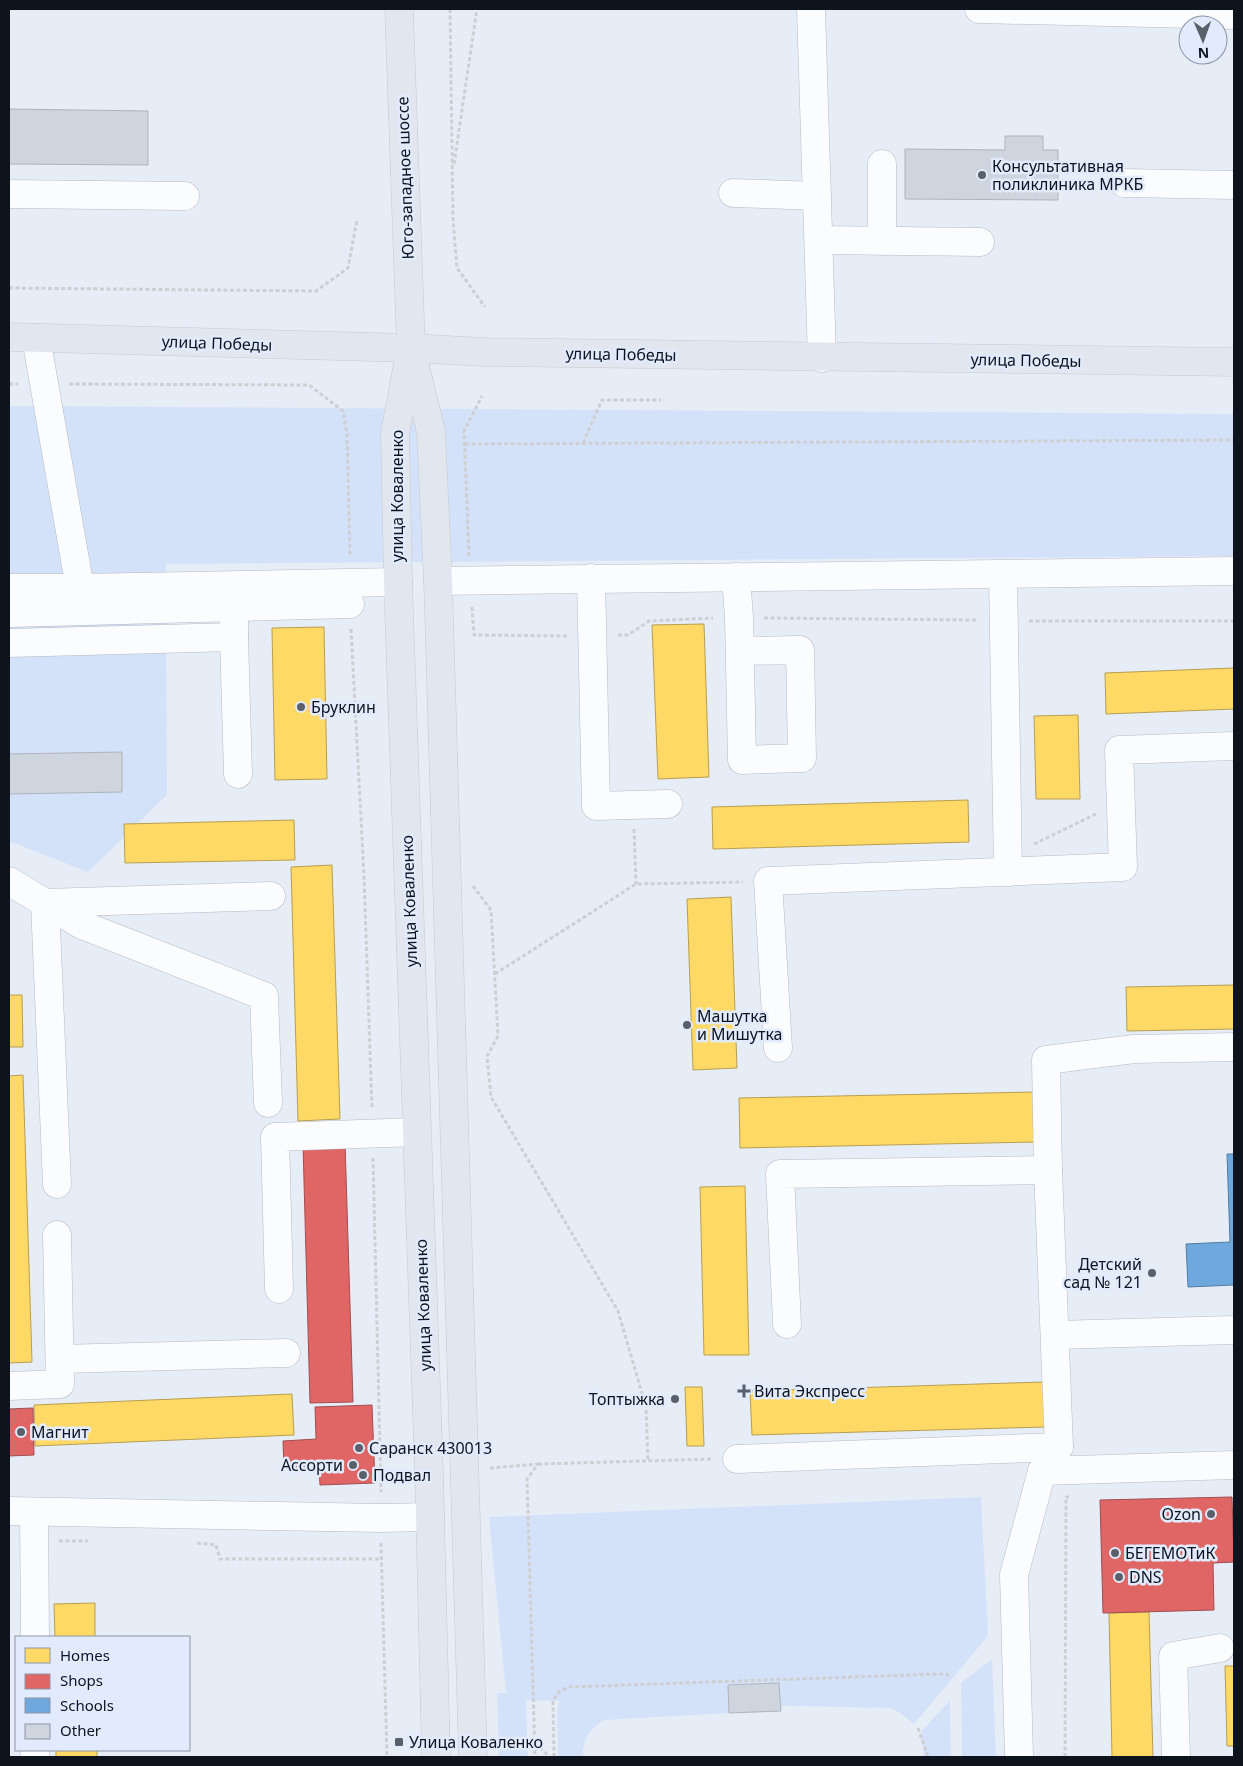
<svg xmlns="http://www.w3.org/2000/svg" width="1243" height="1766" font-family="'Noto Sans',sans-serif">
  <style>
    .green { fill: #d4e2f9 }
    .homes { fill: #ffd966; stroke: #b79e50 }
    .shops { fill: #e06666; stroke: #a14d50 }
    .schools { fill: #6fa8dc; stroke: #527ca3 }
    .building { fill: #cfd5de; stroke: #aeb4bd }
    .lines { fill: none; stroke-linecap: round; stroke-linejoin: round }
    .minor-casing { stroke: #b5bac4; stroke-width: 29 }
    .major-casing { stroke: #c6cacf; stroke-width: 29 }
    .path { stroke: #cecfd2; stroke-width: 3; stroke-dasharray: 4 2.5; stroke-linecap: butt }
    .minor { stroke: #fbfcfe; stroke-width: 28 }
    .major { stroke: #e2e6ee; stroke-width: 28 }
    .poi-dot { fill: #5a606a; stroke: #e1ebfd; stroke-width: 2 }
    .labels { text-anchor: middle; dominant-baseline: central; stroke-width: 5; stroke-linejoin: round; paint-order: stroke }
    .poi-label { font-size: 16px; fill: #0e141e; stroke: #e1ebfd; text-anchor: start }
    .street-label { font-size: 16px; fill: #0e141e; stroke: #e1ebfd }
  </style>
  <rect width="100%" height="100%" fill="#e7edf7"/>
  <g class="green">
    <polygon points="9,406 1234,414 1234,556 166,564 167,795 88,872 9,841"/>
    <path d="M981,1497L988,1636L914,1724L899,1712L889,1708L729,1705V1713L604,1720C589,1730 582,1740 583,1757H558L557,1711L559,1701L526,1700L528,1757H499L497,1693H506L489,1517Z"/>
    <polygon points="992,1659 996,1757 962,1757 961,1683"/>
    <polygon points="950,1700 951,1757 924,1757 921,1732"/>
  </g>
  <g class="homes">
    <polygon points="704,624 709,777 658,779 652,625"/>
    <polygon points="324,627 327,779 275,780 272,628"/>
    <polygon points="1234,668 1234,709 1106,714 1105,673"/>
    <polygon points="1078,715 1080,799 1036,799 1034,716"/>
    <polygon points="968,800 969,842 713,849 712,807"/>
    <polygon points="294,820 295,860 125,863 124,824"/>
    <polygon points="332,865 340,1119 298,1121 291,867"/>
    <polygon points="731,897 737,1068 693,1070 687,899"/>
    <polygon points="1234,985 1234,1029 1127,1031 1126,987"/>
    <polygon points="9,995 22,995 23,1047 9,1047"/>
    <polygon points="23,1075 32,1362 9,1363 9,1076"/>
    <polygon points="1035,1092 1036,1142 740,1148 739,1098"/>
    <polygon points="745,1186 749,1355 704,1355 700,1187"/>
    <polygon points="1044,1382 1045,1427 752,1435 750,1391"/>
    <polygon points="685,1387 702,1387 704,1446 687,1446"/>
    <polygon points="292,1394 294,1435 35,1446 34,1405"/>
    <polygon points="95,1603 95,1637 55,1637 54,1604"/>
    <polygon points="1149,1612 1153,1757 1112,1757 1109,1613"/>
    <polygon points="1225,1666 1234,1666 1234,1746 1227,1746"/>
    <rect x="56" y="1750" width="41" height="7"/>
  </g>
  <g class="shops">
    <polygon points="345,1142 353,1402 310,1403 303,1144"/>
    <polygon points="372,1405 375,1483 320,1485 319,1467 284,1468 283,1441 316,1439 315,1407"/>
    <polygon points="33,1408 34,1455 9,1456 9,1409"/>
    <polygon points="1232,1497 1234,1562 1213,1563 1214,1610 1103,1613 1100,1500"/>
  </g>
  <polygon class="schools" points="1227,1154 1234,1154 1234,1285 1188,1287 1186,1244 1230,1242"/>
  <g class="building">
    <polygon points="9,109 148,111 148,165 9,164"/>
    <polygon points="1005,136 1043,136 1043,150 1058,150 1058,200 905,199 905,149 1005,150"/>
    <polygon points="122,752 122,792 9,794 9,754"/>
    <polygon points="779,1683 781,1711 729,1713 728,1685"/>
  </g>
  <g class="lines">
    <g class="minor-casing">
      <g id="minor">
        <polyline points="811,9 822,358"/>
        <polyline points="979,9 1234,15"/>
        <polyline points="882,164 882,241"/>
        <polyline points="1124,183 1234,185"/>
        <polyline points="733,193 817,196"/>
        <polyline points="9,194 185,196"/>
        <polyline points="819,240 980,242"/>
        <polyline points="36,338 80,588"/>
        <polyline points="1003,575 1008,872"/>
        <polyline points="736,577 739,617 742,760 802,758 800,650 740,651"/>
        <polyline points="591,578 596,806 668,804"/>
        <polyline points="438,581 1234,571"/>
        <polyline points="9,588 80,588 398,582"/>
        <polyline points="9,613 350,604"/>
        <polyline points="234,637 238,774"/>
        <polyline points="9,643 234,637 234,589"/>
        <polyline points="9,881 45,903 271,896"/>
        <polyline points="45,903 82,925 264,996 268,1103"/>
        <polyline points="45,903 57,1184"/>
        <polyline points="778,1048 768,881 1123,867 1119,750 1234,746"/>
        <polyline points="279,1289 275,1137 416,1132"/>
        <polyline points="787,1324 780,1174 1048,1170"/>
        <polyline points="1055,1335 1234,1330"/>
        <polyline points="60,1359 286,1353"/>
        <polyline points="9,1386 60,1384 57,1235"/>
        <polyline points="737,1459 1059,1447"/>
        <polyline points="1042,1471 1234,1465"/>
        <polyline points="9,1511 380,1518 430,1517"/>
        <polyline points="34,1513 35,1637"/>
        <polyline points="35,1750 35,1757"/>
        <polyline points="1019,1757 1014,1575 1042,1471 1059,1447 1048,1170 1046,1060 1134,1049 1234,1047"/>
        <polyline points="1176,1757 1173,1656 1220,1648"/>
      </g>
    </g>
    <g class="major-casing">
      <g id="major">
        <polyline points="399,9 411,348 395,433 398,582 429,1472 436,1757"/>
        <polyline points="9,337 411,348 484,352 1234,362"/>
        <polyline points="413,357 431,432 438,581 473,1757"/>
      </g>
    </g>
    <g class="path">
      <polyline points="450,9 453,220 457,268 485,307"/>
      <polyline points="454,164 477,9"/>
      <polyline points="9,288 316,291 348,268 357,220"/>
      <polyline points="9,384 18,384"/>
      <polyline points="69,384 309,385 343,411 347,434 350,557"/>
      <polyline points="583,443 602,400 661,400"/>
      <polyline points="465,444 1234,440"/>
      <polyline points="469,556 464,431 482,396"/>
      <polyline points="472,607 474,635 567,636"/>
      <polyline points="764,618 978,620"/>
      <polyline points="1029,621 1234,621"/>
      <polyline points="351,629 364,876 372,1109"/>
      <polyline points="618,635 628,635 649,621 713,618"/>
      <polyline points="634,829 636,884"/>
      <polyline points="1034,844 1096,814"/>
      <polyline points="473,886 491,910 498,1036 487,1056 491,1097 618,1311 646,1407 648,1461"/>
      <polyline points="495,974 636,884 743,882"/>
      <polyline points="373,1158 381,1492"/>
      <polyline points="538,1464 712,1459"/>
      <polyline points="490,1468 538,1464 527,1479 535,1757"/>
      <polyline points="381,1474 404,1473"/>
      <polyline points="59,1541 88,1541"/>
      <polyline points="197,1543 216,1545 220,1559 382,1559"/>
      <polyline points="381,1543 387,1757"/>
      <polyline points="918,1728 928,1757"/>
      <polyline points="535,1743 550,1757"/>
      <polyline points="554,1757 553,1700 560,1691 569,1687 939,1674 949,1675"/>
      <polyline points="1065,1757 1066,1497 1069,1497"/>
    </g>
    <use href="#minor" class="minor"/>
    <use href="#major" class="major"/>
  </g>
  <g class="poi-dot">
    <circle cx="982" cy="175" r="5"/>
    <circle cx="301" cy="707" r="5"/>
    <circle cx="687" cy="1025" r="5"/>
    <circle cx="1152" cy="1273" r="5"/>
    <path d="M741.5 1383.5h5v5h5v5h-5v5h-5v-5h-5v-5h5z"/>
    <circle cx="675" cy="1399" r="5"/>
    <circle cx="21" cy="1432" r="5"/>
    <circle cx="359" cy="1448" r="5"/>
    <circle cx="353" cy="1465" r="5"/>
    <circle cx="363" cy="1475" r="5"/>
    <circle cx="1211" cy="1514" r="5"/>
    <circle cx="1115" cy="1553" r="5"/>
    <circle cx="1119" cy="1577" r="5"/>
    <rect x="394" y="1737" width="10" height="10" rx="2.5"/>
  </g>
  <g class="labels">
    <g class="poi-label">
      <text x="992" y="166">Консультативная<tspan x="992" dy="18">поликлиника МРКБ</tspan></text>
      <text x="311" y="707">Бруклин</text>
      <text x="697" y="1016">Машутка<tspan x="697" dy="18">и Мишутка</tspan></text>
      <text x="1142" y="1264" text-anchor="end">Детский<tspan x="1142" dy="18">сад № 121</tspan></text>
      <text x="754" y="1391">Вита Экспресс</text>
      <text x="665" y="1399" text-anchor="end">Топтыжка</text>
      <text x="31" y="1432">Магнит</text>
      <text x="369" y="1448">Саранск 430013</text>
      <text x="343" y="1465" text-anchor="end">Ассорти</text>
      <text x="373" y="1475">Подвал</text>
      <text x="1201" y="1514" text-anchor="end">Ozon</text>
      <text x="1125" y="1553">БЕГЕМОТиК</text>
      <text x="1129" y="1577">DNS</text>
      <text x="409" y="1742">Улица Коваленко</text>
    </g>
    <g class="street-label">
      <text transform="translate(405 178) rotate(-92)">Юго-западное шоссе</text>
      <text transform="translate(217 343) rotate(2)">улица Победы</text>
      <text transform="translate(621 354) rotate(1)">улица Победы</text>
      <text transform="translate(1026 360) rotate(1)">улица Победы</text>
      <text transform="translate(397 496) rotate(-90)">улица Коваленко</text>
      <text transform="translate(409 901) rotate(-92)">улица Коваленко</text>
      <text transform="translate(423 1305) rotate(-92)">улица Коваленко</text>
    </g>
  </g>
  <rect width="1243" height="1766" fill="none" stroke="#0e141e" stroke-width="20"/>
  <rect x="15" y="1636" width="175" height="115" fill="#e1ebfd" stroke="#8d95a4"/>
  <rect x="25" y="1648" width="25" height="15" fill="#ffd966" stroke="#8d95a4"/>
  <text x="60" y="1661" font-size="15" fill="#0e141e">Homes</text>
  <rect x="25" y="1674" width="25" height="15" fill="#e06666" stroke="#8d95a4"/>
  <text x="60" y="1686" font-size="15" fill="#0e141e">Shops</text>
  <rect x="25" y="1698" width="25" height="15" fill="#6fa8dc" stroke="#8d95a4"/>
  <text x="60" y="1711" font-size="15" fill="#0e141e">Schools</text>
  <rect x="25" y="1724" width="25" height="15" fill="#cfd5de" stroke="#8d95a4"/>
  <text x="60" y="1736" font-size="15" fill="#0e141e">Other</text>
  <g transform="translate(1203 40) rotate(178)"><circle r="24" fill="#e1ebfd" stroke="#8d95a4"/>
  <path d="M0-4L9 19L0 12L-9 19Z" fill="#5a606a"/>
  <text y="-8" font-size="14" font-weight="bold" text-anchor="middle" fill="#0e141e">N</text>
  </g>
</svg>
